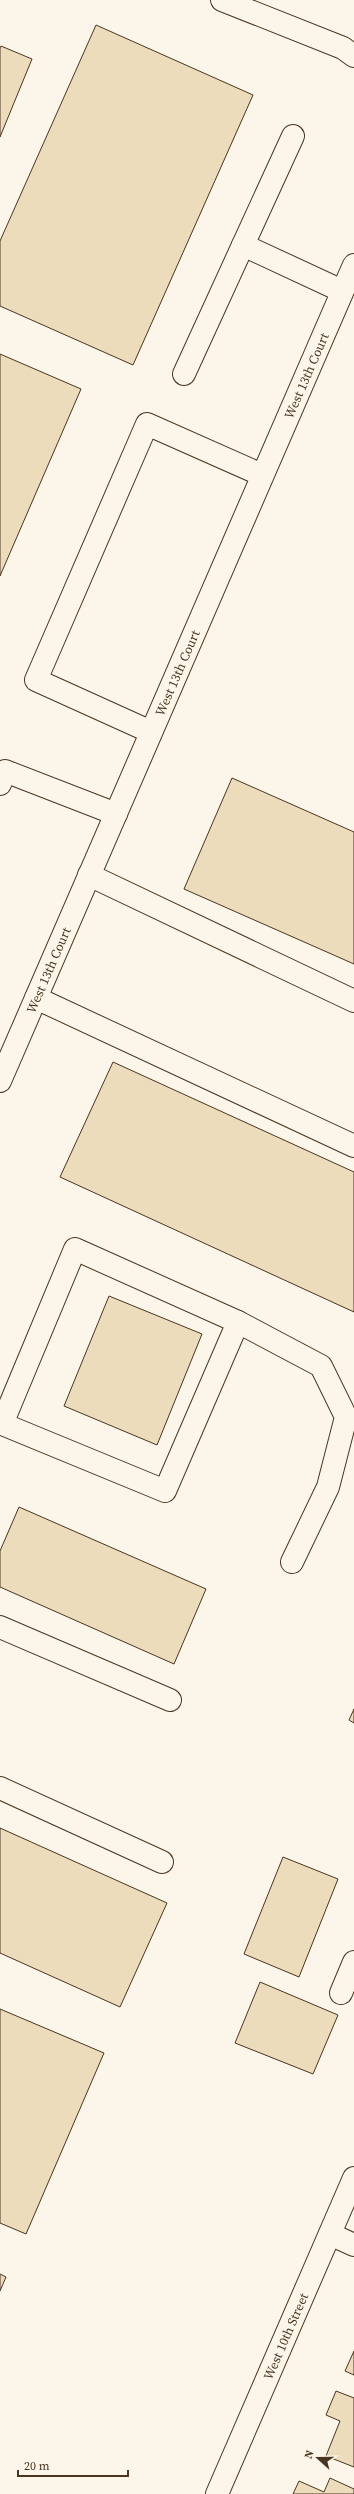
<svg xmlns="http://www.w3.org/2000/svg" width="354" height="2494" font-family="'Source Serif 4',serif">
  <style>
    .building { fill: #ecdcbc; stroke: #4a3520 }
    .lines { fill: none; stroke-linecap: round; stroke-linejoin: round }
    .minor-casing { stroke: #4a3520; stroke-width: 24 }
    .minor { stroke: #fbf6e9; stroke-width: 22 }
    .labels { text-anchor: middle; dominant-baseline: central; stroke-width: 3; stroke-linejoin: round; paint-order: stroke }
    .street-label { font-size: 13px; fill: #4a3520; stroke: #fbf6e9 }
  </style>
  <rect width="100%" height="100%" fill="#fbf6e9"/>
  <g class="building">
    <polygon points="96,25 253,95 133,365 0,306 0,241"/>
    <polygon points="1,46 32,59 0,137 0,48"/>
    <polygon points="0,354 81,389 0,576"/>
    <polygon points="232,778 354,832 354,964 184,889"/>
    <polygon points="113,1062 354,1172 354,1312 60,1177"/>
    <polygon points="109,1296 202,1334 157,1445 64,1406"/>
    <polygon points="19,1507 206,1589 174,1664 0,1587 0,1551"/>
    <polygon points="354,1709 354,1723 349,1720"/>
    <polygon points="0,1828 167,1903 120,2007 0,1953"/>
    <polygon points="283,1857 338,1879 299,1977 244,1954"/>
    <polygon points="260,1982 338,2015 313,2074 235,2043"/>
    <polygon points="0,2009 104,2053 26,2234 0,2223"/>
    <polygon points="0,2274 6,2277 0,2291"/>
    <polygon points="354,2351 354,2375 345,2371"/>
    <polygon points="336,2391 354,2398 354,2467 326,2456 340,2421 326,2415"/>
    <polygon points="330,2478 354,2489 354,2494 293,2494 299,2481 324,2492"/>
  </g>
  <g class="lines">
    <g class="minor-casing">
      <g id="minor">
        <polyline points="222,0 343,48 354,56"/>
        <polyline points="243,245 342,291"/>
        <polyline points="184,374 293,136"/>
        <polyline points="151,732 36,680 147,424 262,475"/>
        <polyline points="0,784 5,771 116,814"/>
        <polyline points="89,875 354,1001"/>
        <polyline points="36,998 354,1146"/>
        <path id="s1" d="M0,1081L354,265"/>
        <polyline points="0,1423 165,1491 238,1322 321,1366 346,1417 328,1487 292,1562"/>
        <polyline points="2,1424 75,1249 238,1322"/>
        <polyline points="0,1627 170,1700"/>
        <polyline points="0,1788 162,1862"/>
        <polyline points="341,1993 354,1962"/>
        <polyline points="330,2234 354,2245"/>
        <path id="s2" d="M217,2494L354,2178"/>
      </g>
    </g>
    <use href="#minor" class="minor"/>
  </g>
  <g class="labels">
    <g class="street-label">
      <text stroke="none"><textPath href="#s1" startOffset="769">West 13th Court</textPath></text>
      <text stroke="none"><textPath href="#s1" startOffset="445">West 13th Court</textPath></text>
      <text stroke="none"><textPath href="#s1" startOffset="121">West 13th Court</textPath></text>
      <text stroke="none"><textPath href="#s2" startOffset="172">West 10th Street</textPath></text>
    </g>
  </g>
  <g transform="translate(318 2458) rotate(291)" stroke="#fbf6e9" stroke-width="3" paint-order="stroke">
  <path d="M0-3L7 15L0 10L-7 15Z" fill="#4a3520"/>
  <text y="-6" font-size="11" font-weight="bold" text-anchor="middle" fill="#4a3520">N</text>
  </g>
  <path d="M18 2470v6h110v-6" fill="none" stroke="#4a3520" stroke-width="2"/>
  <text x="24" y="2470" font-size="12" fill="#4a3520" stroke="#fbf6e9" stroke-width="3" paint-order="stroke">20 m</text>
</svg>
